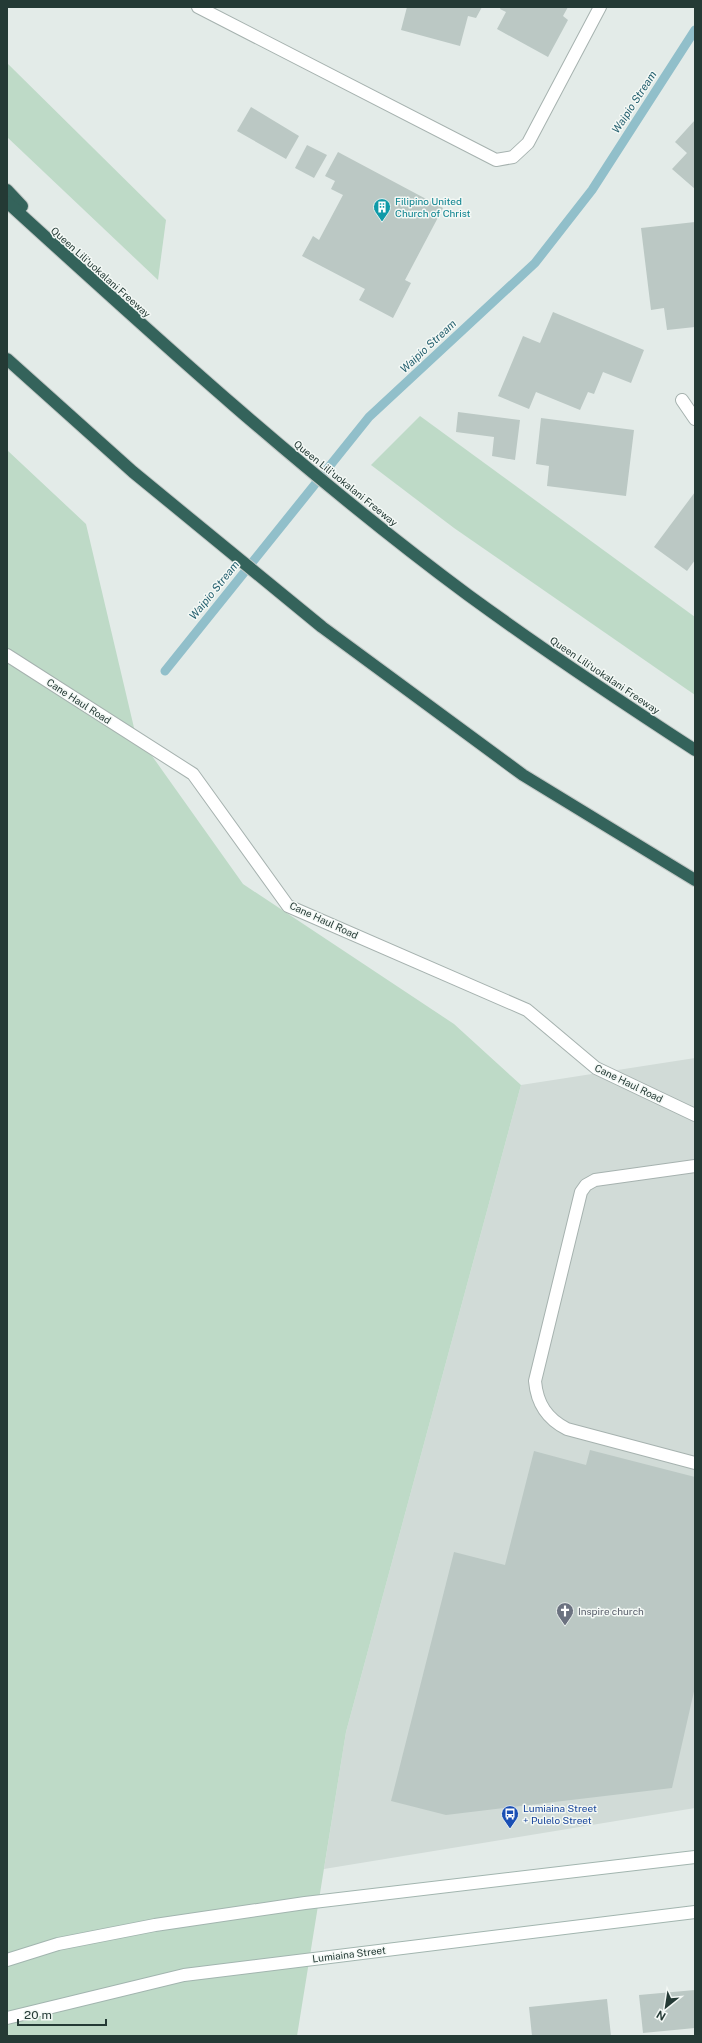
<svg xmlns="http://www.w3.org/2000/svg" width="702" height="2043" font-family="'Public Sans',sans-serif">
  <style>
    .built { fill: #d1dbd7 }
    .green { fill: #bedac7 }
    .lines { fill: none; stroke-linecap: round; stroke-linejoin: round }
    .stream { stroke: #91bfca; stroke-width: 9 }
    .building { fill: #bbc8c4 }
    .lane-casing { stroke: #a6b2af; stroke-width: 14 }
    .street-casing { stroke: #a6b2af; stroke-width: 14 }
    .secondary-casing { stroke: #a2b5af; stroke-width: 14 }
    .highway-casing { stroke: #c2c8c6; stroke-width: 14 }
    .lane { stroke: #fff; stroke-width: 12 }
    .street { stroke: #fff; stroke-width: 12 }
    .secondary { stroke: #fff; stroke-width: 12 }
    .highway { stroke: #34635b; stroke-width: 12 }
    .labels { text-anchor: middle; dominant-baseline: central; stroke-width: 3; stroke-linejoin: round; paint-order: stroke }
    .culture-label { font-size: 10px; fill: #0d838f; stroke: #f3f8f5; text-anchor: start }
    .street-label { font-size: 10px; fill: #243a35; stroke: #f3f8f5 }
    .worship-label { font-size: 10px; fill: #5b616d; stroke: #f3f8f5; text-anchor: start }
    .transit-label { font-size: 10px; fill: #164399; stroke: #f3f8f5; text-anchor: start }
    .water-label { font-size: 11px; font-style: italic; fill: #25606f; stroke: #f3f8f5 }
  </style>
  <rect width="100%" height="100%" fill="#e3ebe8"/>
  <polygon class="built" points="695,1058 695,1808 324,1869 346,1732 521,1085"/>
  <g class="green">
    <polygon points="7,63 166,220 158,280 7,137"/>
    <polygon points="420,416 695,617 695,695 454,528 371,465"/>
    <polygon points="7,450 86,524 135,732 243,884 454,1024 521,1085 346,1732 297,2036 7,2036"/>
  </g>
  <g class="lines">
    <polyline class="stream" points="165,671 369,417 535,263 592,190 695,30"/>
  </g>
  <g class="building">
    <polygon points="407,7 482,7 476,18 468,16 460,46 401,30"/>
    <polygon points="501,7 568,7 563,16 568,20 548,57 497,29 506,12 500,9"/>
    <polygon points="251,107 299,136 286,159 237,131"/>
    <polygon points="695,120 695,189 672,169 687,153 675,142"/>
    <polygon points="307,145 327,155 314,178 295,168"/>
    <polygon points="338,152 443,208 405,280 411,283 393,318 359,300 365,289 302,256 313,236 319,240 343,195 331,189 335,181 325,176"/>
    <polygon points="695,222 695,327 667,330 664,308 651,310 641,228"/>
    <polygon points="553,312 644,350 631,383 603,372 594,394 588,392 580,410 536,392 529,409 498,396 523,336 540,343"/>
    <polygon points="458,412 520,420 515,460 492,456 494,437 456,432"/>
    <polygon points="541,418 634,430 626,496 547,486 549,466 536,464"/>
    <polygon points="695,492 695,560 687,571 654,547"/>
    <polygon points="590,1450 695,1477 695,1687 672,1788 446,1815 391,1801 454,1552 505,1565 534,1451 586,1465"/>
    <polygon points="695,1990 695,2028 643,2033 639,1995"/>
    <polygon points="607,1999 611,2036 532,2036 529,2007"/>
  </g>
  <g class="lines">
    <g class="lane-casing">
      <g id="lane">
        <polyline points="198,7 496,160 513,157 528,143 600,7"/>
        <polyline points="7,655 193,774 288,906 527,1010 596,1068 695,1115"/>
        <path d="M695,1166L595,1180L586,1185L581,1192L535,1381C537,1404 547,1419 567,1429L695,1463"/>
      </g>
    </g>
    <g class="street-casing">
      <polyline id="street" points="682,400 695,419"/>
    </g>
    <g class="secondary-casing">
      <g id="secondary">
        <polyline points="7,1960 58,1944 155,1925 305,1903 695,1857"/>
        <polyline points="7,2018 184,1975 695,1912"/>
      </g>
    </g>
    <g class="highway-casing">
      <g id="highway">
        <polyline points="7,190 22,206"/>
        <path d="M7,202C156,338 306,475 468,595C542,649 618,700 695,750"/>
        <polyline points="7,359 133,472 322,627 523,775 695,880"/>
      </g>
    </g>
    <use href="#lane" class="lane"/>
    <use href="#street" class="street"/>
    <use href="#secondary" class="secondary"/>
    <use href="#highway" class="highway"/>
  </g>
  <defs>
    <g id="building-pin" transform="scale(0.9)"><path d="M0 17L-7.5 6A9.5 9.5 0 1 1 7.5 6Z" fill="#0f9aa8" stroke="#f3f8f5"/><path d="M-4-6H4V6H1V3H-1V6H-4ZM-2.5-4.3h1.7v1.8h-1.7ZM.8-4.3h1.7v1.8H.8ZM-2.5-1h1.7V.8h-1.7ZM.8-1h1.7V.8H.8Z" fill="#fff"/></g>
    <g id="church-pin" transform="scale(0.9)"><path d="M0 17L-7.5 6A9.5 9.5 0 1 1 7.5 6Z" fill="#6b7280" stroke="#f3f8f5"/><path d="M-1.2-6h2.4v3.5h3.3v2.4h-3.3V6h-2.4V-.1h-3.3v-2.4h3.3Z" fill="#fff"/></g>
    <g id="bus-pin" transform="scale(0.9)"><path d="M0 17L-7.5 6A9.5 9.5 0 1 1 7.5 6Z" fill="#1a4fb4" stroke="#f3f8f5"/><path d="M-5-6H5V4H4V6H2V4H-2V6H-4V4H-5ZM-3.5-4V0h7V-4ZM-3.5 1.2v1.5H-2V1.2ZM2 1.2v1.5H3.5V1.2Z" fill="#fff"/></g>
  </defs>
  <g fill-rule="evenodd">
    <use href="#building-pin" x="382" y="207"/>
    <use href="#church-pin" x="565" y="1611"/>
    <use href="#bus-pin" x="510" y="1814"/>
  </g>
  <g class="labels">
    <g class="culture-label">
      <text x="395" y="201">Filipino United<tspan x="395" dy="12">Church of Christ</tspan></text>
    </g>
    <g class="street-label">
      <text transform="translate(101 272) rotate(42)">Queen Liliʻuokalani Freeway</text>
      <text transform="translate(346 483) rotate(39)">Queen Liliʻuokalani Freeway</text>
      <text transform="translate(605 675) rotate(34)">Queen Liliʻuokalani Freeway</text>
      <text transform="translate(79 701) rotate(33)">Cane Haul Road</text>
      <text transform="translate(324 920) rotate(25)">Cane Haul Road</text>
      <text transform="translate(629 1083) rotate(26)">Cane Haul Road</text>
      <text transform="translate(349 1954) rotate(-7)">Lumiaina Street</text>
    </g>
    <g class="worship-label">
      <text x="578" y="1611">Inspire church</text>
    </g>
    <g class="transit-label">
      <text x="523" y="1808">Lumiaina Street<tspan x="523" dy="12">+ Pulelo Street</tspan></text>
    </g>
    <g class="water-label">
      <text transform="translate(634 102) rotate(-57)">Waipio Stream</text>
      <text transform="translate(428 346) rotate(-43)">Waipio Stream</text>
      <text transform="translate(214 590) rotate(-51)">Waipio Stream</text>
    </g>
  </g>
  <rect width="702" height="2043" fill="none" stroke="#243a35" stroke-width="16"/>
  <g transform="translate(666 2007) rotate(210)" stroke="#f3f8f5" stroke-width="3" paint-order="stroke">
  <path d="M0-3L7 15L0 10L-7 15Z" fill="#243a35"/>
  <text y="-6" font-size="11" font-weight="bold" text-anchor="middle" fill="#243a35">N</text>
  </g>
  <path d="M18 2019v6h88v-6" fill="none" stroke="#243a35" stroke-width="2"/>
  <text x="24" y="2019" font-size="12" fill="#243a35" stroke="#f3f8f5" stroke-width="3" paint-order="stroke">20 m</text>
</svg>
